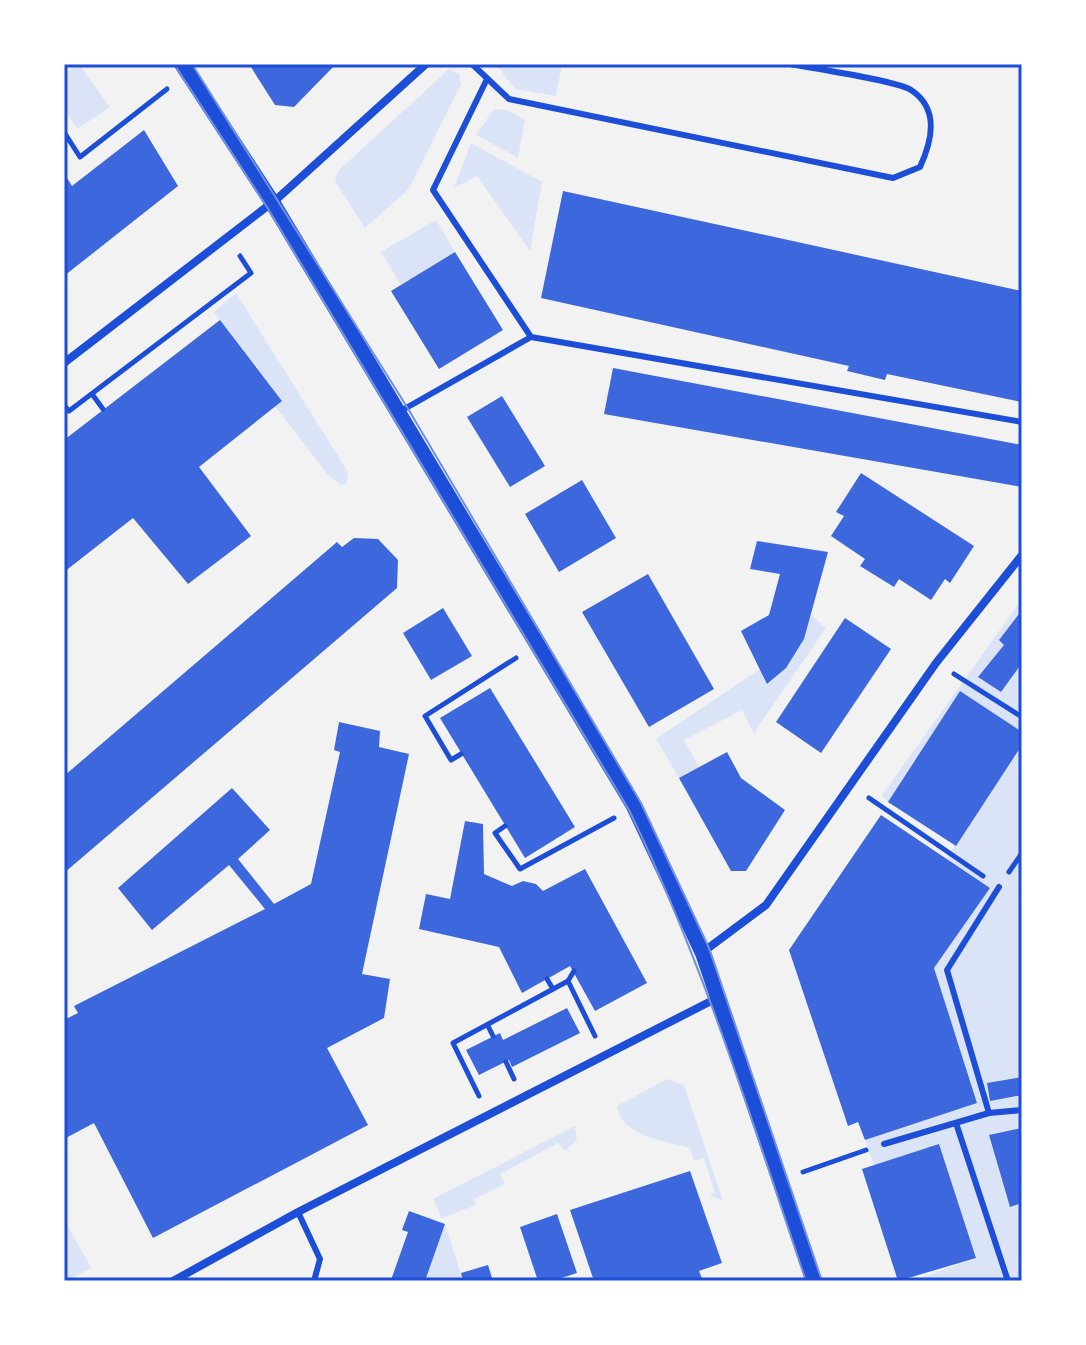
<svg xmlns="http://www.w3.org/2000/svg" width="1086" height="1345" font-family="'Titillium Web',sans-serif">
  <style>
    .green { fill: #dbe4f7 }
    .building { fill: #3d67dc }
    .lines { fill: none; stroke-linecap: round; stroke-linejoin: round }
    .path { stroke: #1d4ed8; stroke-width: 5 }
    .service { stroke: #1d4ed8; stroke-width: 6 }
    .minor { stroke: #1d4ed8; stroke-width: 8 }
    .secondary { stroke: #1d4ed8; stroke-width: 16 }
    .tram { stroke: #7290e2; stroke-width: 2 }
    .neatline { fill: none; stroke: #1d4ed8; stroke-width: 3 }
  </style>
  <rect width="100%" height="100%" fill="#f2f2f2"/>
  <g class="green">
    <polygon points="79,64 110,107 77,129 64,108 64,74"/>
    <polygon points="496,64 562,64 556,96 515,89"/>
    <polygon points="449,69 459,74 461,84 409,189 365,228 335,181 338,171"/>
    <polygon points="494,109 507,110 525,120 518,158 476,135"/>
    <polygon points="471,143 542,182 530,251 477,176 454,188"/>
    <polygon points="436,220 455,252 401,285 381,252"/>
    <polygon points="236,293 348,472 347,483 341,485 328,475 275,406 282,400 214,312"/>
    <polygon points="1022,599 1022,610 999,640 1004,645 979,677 1001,692 1022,663 1022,732 960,692 888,802 882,795"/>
    <path d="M811,615L826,628L754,733L742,710L684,740L699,767L679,778L656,739L761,668L768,684C790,664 803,644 811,615Z"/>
    <polygon points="1022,745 1022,1077 988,1083 1022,1095 1022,1128 989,1136 1010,1206 1022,1203 1022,1281 912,1281 976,1258 939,1145 874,1166 865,1140 977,1103 934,968 990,888 946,859"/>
    <path d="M667,1079L684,1085L723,1201L709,1194L715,1193L704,1158L694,1161L690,1148C665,1141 620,1136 617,1106Z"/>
    <polygon points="575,1126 577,1140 565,1151 558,1143 500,1174 505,1184 474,1199 476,1205 442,1218 433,1199"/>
    <polygon points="64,1219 91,1268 66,1281 64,1281"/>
    <polygon points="445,1224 463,1281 425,1281"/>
  </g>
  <g class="building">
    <polygon points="249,64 336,64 294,107 275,105"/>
    <polygon points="144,130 178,186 64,276 64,173 72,186"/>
    <polygon points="563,191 1022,291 1021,402 887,374 885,380 847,371 849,366 541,298"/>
    <polygon points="455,252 503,330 439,369 391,291"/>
    <polygon points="220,320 282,401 199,467 251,536 188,584 133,518 64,572 64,440"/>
    <polygon points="613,368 1022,445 1022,487 604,414"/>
    <polygon points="502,396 545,466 510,487 467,417"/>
    <polygon points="861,473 974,546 950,583 945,579 931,600 899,579 894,587 860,566 865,559 831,536 844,516 836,512"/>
    <polygon points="582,480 616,538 559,572 525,514"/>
    <polygon points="354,538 378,539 398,560 397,588 64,873 64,776 337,542 342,547"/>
    <polygon points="757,541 828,552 804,639 786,668 767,684 741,631 769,615 780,574 750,569"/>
    <polygon points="648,574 714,689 649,727 582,612"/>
    <polygon points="443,608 472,656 431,680 403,633"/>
    <polygon points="1022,610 1022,663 1001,692 978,677 1004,645 999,640"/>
    <polygon points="845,618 891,649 821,753 776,722"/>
    <polygon points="490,688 575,827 525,858 440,718"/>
    <polygon points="960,691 1022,732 1022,745 956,846 888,802"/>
    <polygon points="339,722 380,731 379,747 409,754 362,974 390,979 384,1018 327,1048 368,1125 153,1238 94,1123 64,1139 64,1020 78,1013 74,1006 265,909 229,865 152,930 118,888 232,788 270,830 238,859 274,904 311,884 340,752 334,750"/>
    <polygon points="727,752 741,778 785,810 746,871 731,871 679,778"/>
    <polygon points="881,815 990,888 934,968 977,1103 865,1140 858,1122 848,1126 789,950"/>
    <polygon points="465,821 483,824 484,874 512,886 523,881 536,884 543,891 585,869 647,983 595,1011 570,966 522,993 499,947 419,929 426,894 450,899"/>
    <polygon points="567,1008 580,1033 512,1067 509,1060 479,1075 466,1050 500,1033 503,1040"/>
    <polygon points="1022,1077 1022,1095 990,1101 987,1083"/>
    <polygon points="1022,1128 1022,1203 1010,1207 989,1135"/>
    <polygon points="939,1144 976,1258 898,1281 862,1169"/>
    <polygon points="690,1171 722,1263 699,1271 703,1281 594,1281 570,1210"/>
    <polygon points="409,1211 445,1224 425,1281 391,1280 408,1232 402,1230"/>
    <polygon points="557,1214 577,1273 552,1281 538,1281 520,1227"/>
    <polygon points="488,1265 493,1281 463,1281 461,1273"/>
  </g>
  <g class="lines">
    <g class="path">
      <polyline points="64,132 80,157 167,89"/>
      <polyline points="92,394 103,409"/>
      <polyline points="64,405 69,411 251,273 240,256"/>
      <polyline points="954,674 1022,717"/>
      <polyline points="461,754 451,760 425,716 516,658"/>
      <polyline points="869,798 983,876"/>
      <polyline points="505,826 495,833 520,869 614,818"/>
      <polyline points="1009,872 1022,853"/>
      <polyline points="547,979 553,989"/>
      <polyline points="568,981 574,971"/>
      <polyline points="488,1026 493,1036"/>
      <polyline points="506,1062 514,1079"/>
      <polyline points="479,1096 453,1043 568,981 595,1036"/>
      <polyline points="803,1172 866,1150"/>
    </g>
    <g class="service">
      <path d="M472,64L509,99L893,178L920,167C932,141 940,109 911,90C899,81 811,68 790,64"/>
      <polyline points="487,79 433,190 531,337 1022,422"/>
      <polyline points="399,412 531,337"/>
      <polyline points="989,1113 947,970 999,887"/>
      <polyline points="956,1123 1008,1281"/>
      <polyline points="884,1144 989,1113 1022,1110"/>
      <polyline points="298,1212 320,1259 314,1281"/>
    </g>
    <g class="minor">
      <polyline points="64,363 278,198 426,64"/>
      <polyline points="703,952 766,905 936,663 1022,555"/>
      <polyline points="173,1281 298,1212 719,997"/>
    </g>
    <polyline class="secondary" points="182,64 272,202 634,806 703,953 814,1281"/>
    <g class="tram">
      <path d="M174,64L267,207L629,810C703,962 752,1121 806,1281"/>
      <polyline points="192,64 407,407 641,803 709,948 822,1281"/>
    </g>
  </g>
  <rect width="1086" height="1345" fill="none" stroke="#ffffff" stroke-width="132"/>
  <rect x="66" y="66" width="954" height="1213" class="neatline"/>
</svg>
